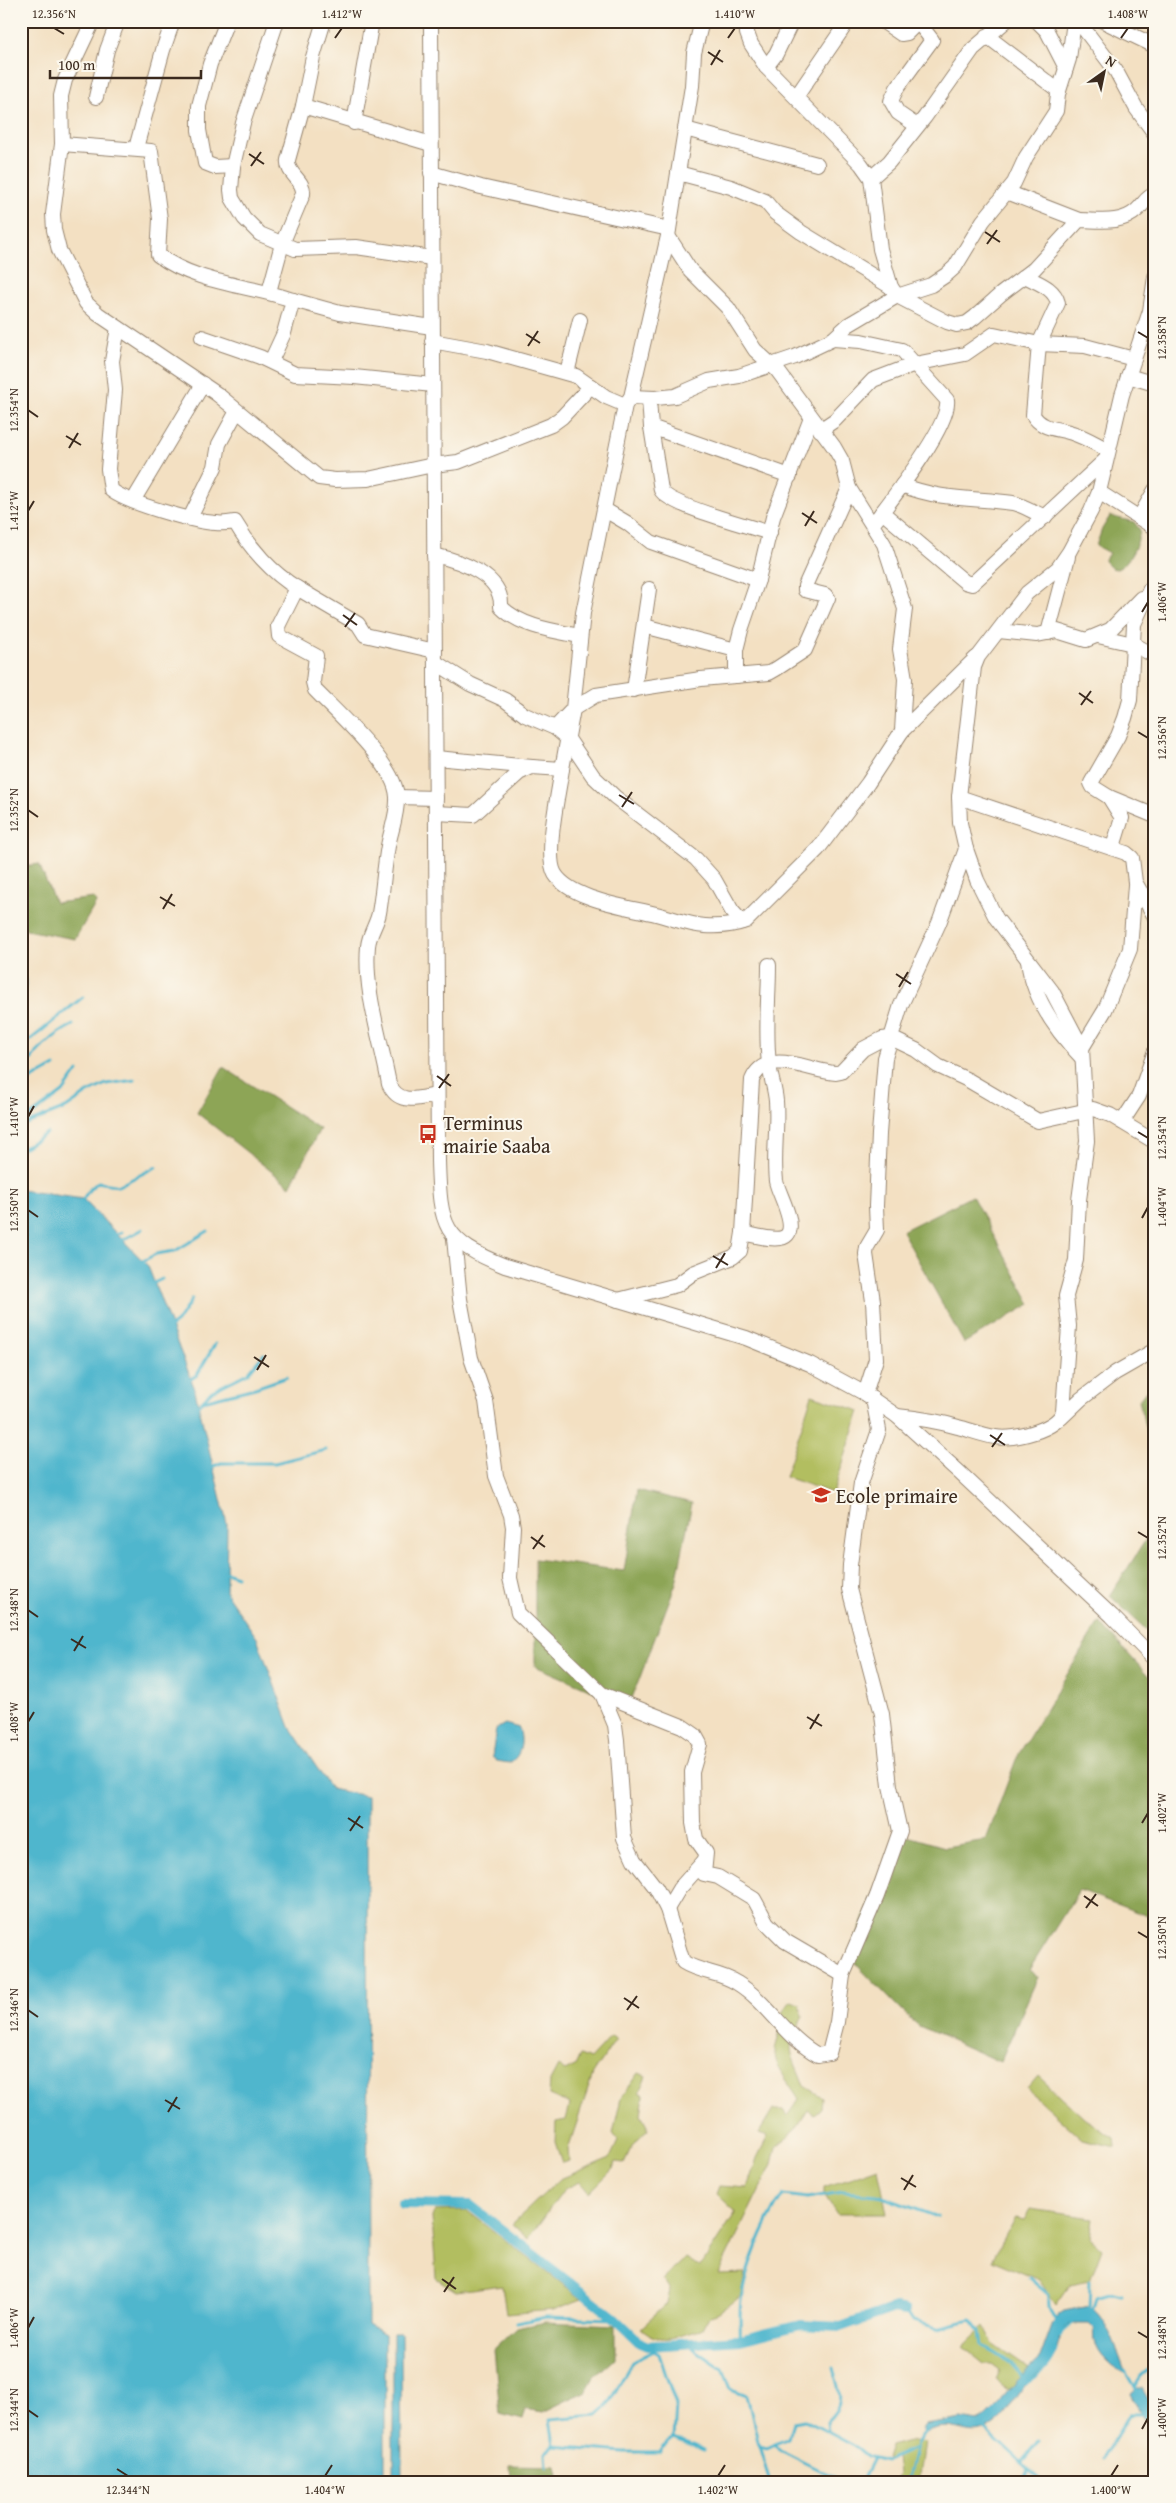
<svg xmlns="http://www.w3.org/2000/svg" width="1176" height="2503" font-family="'Gentium Book Plus',serif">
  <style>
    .green { fill: #b2be60; stroke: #76743f }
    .forest { fill: #8da556; stroke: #64683a }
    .water { fill: #4fb6cd; stroke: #457076 }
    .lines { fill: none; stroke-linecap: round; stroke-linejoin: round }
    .stream { stroke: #4fb6cd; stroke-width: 3 }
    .canal { stroke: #4fb6cd; stroke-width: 10 }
    .minor-casing { stroke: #978570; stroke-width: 16 }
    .minor { stroke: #fff; stroke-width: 14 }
    .ticks { fill: none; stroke: #3b2a1e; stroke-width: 2 }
    .labels { text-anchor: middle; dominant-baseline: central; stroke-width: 4; stroke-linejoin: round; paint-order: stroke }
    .poi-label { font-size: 20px; fill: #3b2a1e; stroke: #fbf7ec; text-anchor: start }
    .neatline { fill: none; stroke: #3b2a1e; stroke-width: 2 }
    .ticks-label { font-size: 12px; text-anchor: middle; fill: #3b2a1e }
  </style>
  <rect width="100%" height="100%" fill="#fbf7ec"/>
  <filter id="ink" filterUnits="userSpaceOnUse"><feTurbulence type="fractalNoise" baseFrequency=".02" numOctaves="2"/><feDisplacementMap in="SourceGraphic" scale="10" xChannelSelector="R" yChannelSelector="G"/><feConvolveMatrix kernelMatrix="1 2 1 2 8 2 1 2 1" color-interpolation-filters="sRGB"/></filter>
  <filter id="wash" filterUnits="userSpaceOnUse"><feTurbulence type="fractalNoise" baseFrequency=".0096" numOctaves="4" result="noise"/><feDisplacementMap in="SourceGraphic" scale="20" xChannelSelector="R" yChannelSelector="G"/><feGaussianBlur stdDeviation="1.12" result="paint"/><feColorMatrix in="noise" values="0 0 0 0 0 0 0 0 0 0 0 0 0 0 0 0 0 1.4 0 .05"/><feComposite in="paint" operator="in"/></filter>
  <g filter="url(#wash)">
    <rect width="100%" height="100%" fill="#f3e0c2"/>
    <g class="green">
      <polygon points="812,1395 860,1411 833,1493 785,1477"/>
      <path d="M791,2001L800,2004L803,2017C782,2050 793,2054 804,2086L822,2097L821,2108L814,2114L808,2110L795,2130L776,2147L772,2164L718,2274L745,2273L741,2296L719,2313L708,2317L701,2330C676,2336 661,2346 641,2328L667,2304L670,2290L663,2279L686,2258L700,2267L736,2212L717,2194L720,2186L747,2188L757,2158L768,2136L759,2133L773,2110H783L787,2116L799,2099C792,2087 775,2067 775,2054C775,2039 783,2033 780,2015Z"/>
      <polygon points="611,2036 616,2039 593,2074 568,2149 569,2161 562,2163 555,2142 556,2122 566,2120 570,2104 549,2095 550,2081 558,2066 565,2071 575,2066 580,2055 590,2059"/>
      <polygon points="639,2073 646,2076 639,2092 644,2095 641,2115 649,2130 633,2144 624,2163 615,2162 613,2169 589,2193 580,2182 564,2189 528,2239 512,2224 560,2179 610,2158 618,2141 613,2133 621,2098"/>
      <polygon points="1038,2076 1085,2119 1115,2138 1116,2147 1082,2139 1027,2089"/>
      <polygon points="878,2168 887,2214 837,2214 824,2194 824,2187"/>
      <polygon points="1030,2209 1093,2218 1090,2237 1102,2248 1090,2281 1070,2285 1056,2305 1039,2280 992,2260 1015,2217 1024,2219"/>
      <polygon points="466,2210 582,2299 553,2310 506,2314 502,2285 456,2291 436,2278 432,2217 435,2211"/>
      <polygon points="984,2327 993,2344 1029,2369 1009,2390 996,2380 1000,2370 992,2364 984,2364 963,2347"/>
      <polygon points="910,2440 924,2443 918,2482 895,2482 898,2474 896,2457 885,2461 890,2445"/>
    </g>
    <g class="forest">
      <path d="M1110,516L1134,522L1140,530C1139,543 1129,564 1117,569L1111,568L1104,561L1109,553L1096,546L1102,529Z"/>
      <polygon points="39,864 55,903 94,898 96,903 75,939 26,930 21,920 21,867"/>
      <polygon points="223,1067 320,1129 290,1186 197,1113"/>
      <polygon points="972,1196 1031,1304 964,1343 902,1231"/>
      <polygon points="1155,1380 1155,1444 1147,1435 1139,1400"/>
      <polygon points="637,1490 692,1503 676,1583 629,1706 535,1666 535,1559 624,1571"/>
      <polygon points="1155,1525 1155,1638 1110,1596"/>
      <polygon points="1099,1622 1155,1683 1155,1919 1079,1890 1029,1970 1038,1977 1000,2062 919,2026 901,2010 849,1957 897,1833 945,1847 986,1840 1017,1757"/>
      <polygon points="545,2322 615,2325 615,2358 594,2377 586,2391 543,2412 525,2409 522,2420 500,2414 494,2349 516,2328"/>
      <polygon points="510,2465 556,2466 559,2482 511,2482"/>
    </g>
    <g class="water">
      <polygon points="21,1190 83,1199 148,1266 194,1387 227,1524 226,1593 257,1638 290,1727 331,1789 367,1796 368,2325 385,2334 385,2482 52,2482 40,2479 21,2481"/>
      <path d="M505,1724L519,1728C523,1741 522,1756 509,1763L497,1761L492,1757L496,1729Z"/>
      <path d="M1089,2306C1108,2318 1118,2354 1126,2374C1113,2368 1098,2356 1095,2341C1094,2337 1095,2333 1094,2329L1089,2324H1069C1058,2334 1059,2350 1051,2361C1043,2371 1031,2377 1023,2387C1012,2401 1006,2420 989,2428C967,2440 953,2418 927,2432L923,2430L925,2425L962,2419L977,2422L985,2418L1002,2401L1015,2382L1040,2358L1052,2325L1058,2315L1064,2311Z"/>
      <polygon points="393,2333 401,2333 402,2482 393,2482"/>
      <polygon points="1136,2388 1142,2388 1155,2412 1155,2437 1130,2393"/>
    </g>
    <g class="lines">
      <g class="stream">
        <polyline points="21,1004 26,980"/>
        <path d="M23,1071C36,1051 51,1036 73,1025"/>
        <polyline points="21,1073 29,1041 83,997"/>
        <polyline points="21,1085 55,1066"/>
        <polyline points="21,1123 63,1092 78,1071"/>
        <polyline points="21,1126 66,1108 88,1093 106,1084 135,1080"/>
        <polyline points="21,1149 47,1133"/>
        <polyline points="81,1202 89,1190 98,1182 118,1186 156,1167"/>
        <polyline points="113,1235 122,1232"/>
        <polyline points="121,1241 143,1229"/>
        <polyline points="139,1263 156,1254 175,1251 208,1231"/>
        <polyline points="152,1284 162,1279"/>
        <polyline points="169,1328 177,1322 192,1299"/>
        <polyline points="188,1381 197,1375 215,1344"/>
        <polyline points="203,1401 255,1388 287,1377"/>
        <polyline points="197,1406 212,1391 248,1373 264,1354"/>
        <polyline points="209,1468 221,1463 275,1463 326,1450"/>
        <polyline points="223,1571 237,1576"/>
        <path d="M1029,2278L1049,2295C1048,2306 1049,2314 1057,2321"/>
        <path d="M906,2310L913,2321L937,2328L971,2320L980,2332L982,2346C999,2352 1013,2364 1023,2378"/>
        <polyline points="1089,2310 1090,2281"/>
        <polyline points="1092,2312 1096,2296 1110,2292 1121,2295"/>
        <polyline points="516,2323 546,2317 616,2319"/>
        <polyline points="1061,2336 1063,2332 1075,2321"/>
        <path d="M740,2340C741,2327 739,2313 741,2300C747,2265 763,2225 783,2195L807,2198L843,2192L877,2195L938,2217"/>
        <polyline points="686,2343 723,2369 731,2389 747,2395 759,2446 767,2448 788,2438 793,2422 805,2420 856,2447 867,2456 885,2461 913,2449"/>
        <polyline points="656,2345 654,2351 632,2362 607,2406 597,2415 550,2419 554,2446 624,2452 660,2452 662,2448 674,2438 704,2450"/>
        <polyline points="654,2351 659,2354 676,2405 674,2438"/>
        <polyline points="1125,2371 1137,2392"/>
        <path d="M1025,2384C1040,2375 1050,2366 1056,2349"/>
        <polyline points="1134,2387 1141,2376 1155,2364"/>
        <polyline points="984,2428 1028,2469 1022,2482"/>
        <path d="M828,2432L827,2421C847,2402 839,2392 833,2368"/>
        <polyline points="775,2444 780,2450 844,2482"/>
        <polyline points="759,2446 770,2482"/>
        <polyline points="1102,2459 1130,2414 1144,2414"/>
        <polyline points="1021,2463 1039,2440"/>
        <polyline points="547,2467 546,2453 554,2446"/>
        <polyline points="1028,2469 1044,2482"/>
        <polyline points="770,2482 784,2482"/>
        <polyline points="861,2482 873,2458"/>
        <path d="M906,2482C915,2462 911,2444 928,2429"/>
      </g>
      <polyline class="canal" points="402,2204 470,2205 616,2319 641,2343 648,2346 740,2340 800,2325 841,2327 895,2308 906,2310"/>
    </g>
  </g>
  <g filter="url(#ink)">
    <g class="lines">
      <g class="minor-casing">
        <g id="minor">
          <polyline points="93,21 65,80 61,96 62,144 53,214 54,230 59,250 86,303 98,314 217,394 319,478 335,480 368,479 433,465 458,462 551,425 562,417 591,386"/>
          <polyline points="227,21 210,64 199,106 199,130 205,163 215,167 233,166"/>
          <polyline points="277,21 243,123 233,166 231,190 232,198 244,218 260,234 295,249 356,247 432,258"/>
          <path d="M431,21L438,1161C440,1227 443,1241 505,1266L746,1338L810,1364L862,1392L897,1416L959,1472L1112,1616L1155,1660"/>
          <path d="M747,21V33L751,44L766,67L861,164L871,178L880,249L891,287L897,296L947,322L957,325L967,323L975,317L1001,294L1034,269L1079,220C1098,220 1121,225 1137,210C1144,204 1146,197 1155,194"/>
          <polyline points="882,21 901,34 907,33 918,22 932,40 897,88 891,101 898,113 917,126"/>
          <polyline points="1037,21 1047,31 1066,68"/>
          <polyline points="1078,21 1116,71 1136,108 1155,134"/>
          <polyline points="1103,21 1155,46"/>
          <polyline points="987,36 1059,91"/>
          <polyline points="766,67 776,54 792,21"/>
          <polyline points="96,97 107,50 118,21"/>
          <polyline points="796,97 848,21"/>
          <polyline points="303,106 431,144"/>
          <polyline points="354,123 372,21"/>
          <polyline points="685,129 817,164"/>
          <path d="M62,144L151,151L160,219L158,255C197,284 249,285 293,300L284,333L271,361"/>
          <polyline points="136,148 163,50 173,21"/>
          <polyline points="431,173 481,187 669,229"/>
          <polyline points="678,173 731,187 765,201 775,213 801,232 891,287"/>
          <polyline points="871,178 889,162 925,117 973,49 1006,21"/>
          <polyline points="1007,192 1079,220"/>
          <path d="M1025,276C1037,283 1054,287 1058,303L1039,344L1033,415C1042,430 1058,428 1072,433C1085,437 1096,444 1108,450"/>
          <path d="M269,292L282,244L303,194C305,180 286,174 288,160L303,106L313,57L324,21"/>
          <polyline points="293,300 340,313 432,327"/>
          <path d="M118,328L112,361L115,390L108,469L111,490C127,503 194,522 216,523C222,524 229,523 235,522C250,548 272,573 297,588L278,626L279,636L316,656L313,682L315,690C337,713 396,765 397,797C398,813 391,830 388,846C384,868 383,891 379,913C377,924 369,934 368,946C364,992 381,1039 389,1084C399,1106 418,1098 437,1095"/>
          <polyline points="202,337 260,357 295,374 354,377 433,385"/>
          <path d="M833,339L861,341L902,350L947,400C951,424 892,499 876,520"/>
          <polyline points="432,341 487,351 576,376 606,397 625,405"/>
          <polyline points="567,373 580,320"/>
          <polyline points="1128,376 1155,384"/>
          <polyline points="631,397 655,398 675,396 709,381 739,376 795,357 833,339 848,325 897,296 931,285 946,275 955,267 983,221 1014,183 1026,157 1056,111 1058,94 1069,59 1074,21"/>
          <polyline points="649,399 651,427 790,476"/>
          <path d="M651,427L661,490C669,506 749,526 770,533"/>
          <polyline points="820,430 835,420 873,380 915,364 965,354 994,334 1039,344 1085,346 1134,359"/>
          <path d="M902,485C938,500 975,498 1013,503C1023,505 1035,513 1045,517"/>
          <polyline points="1099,492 1155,528"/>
          <polyline points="133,501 203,384"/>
          <polyline points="605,510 627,523 651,542 758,580"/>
          <polyline points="882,512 965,582 972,584 1105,460"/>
          <polyline points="190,518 215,467 219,444 237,411"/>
          <polyline points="1139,518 1155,490"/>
          <path d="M434,555C460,561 503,575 501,607C521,627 554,631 580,636"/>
          <polyline points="297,588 358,624 365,635 435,651"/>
          <polyline points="644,626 736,650"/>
          <polyline points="999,631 1037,635 1057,631 1086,640 1110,630 1141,598"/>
          <polyline points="1048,633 1068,557"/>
          <polyline points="1098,636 1133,644 1155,656"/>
          <polyline points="435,662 470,684 505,700 525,715 555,728 568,739 593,776 615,797 696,859 714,879 732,911 742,922"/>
          <polyline points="736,676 736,650 741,630 758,580 773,517 811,418"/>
          <polyline points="634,690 649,589"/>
          <polyline points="555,728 573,709 596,695 701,679 769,673 776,669 805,650 828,598 825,595 805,590 805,586 849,488"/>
          <polyline points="902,731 976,658"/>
          <polyline points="436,758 532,767"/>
          <path d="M562,769C559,791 544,856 555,874C571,900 629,907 656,914C672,918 689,925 705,926C719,927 732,926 746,921L818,849L868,783L902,731L905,679L900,649L905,609L884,544L849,488L842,461L834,447L777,370L755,350L728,308L690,270L668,236"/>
          <polyline points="397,797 436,798"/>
          <polyline points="959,797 1126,853 1132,858 1135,882 1155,917"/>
          <polyline points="1109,797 1155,816"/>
          <polyline points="436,813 473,815 519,773 532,767 562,769 573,709 583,613 625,405 631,397 668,236 692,86 694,53 702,21"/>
          <polyline points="1113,847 1122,818 1109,797 1093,787 1091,783 1118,736 1125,718 1130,700 1134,624 1150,589"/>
          <path d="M1028,961C1033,999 1056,1031 1082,1058"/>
          <polyline points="1082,1048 1105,1010 1130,949 1135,885"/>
          <polyline points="1122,1122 1139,1096 1155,1051"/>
          <path d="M743,1233L752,1080C766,1046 811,1072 836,1073L841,1072L863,1049L882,1039L891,1038L916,1050L938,1066L968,1080L1038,1121L1093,1109L1110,1115L1155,1142"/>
          <polyline points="454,1238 460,1299 471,1358 486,1401 496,1476 511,1515 513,1527 510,1578 518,1613 602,1694 682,1726 695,1735 700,1744 692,1772 693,1823 696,1839 706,1853 704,1874 718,1877 754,1899 767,1923 785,1941 843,1975 877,1896 900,1831 890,1786 882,1714 849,1589 850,1565 861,1483 879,1430 873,1399"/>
          <path d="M618,1300L677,1285L693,1273L733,1257L740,1251L743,1233C752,1235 780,1243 787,1235C797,1224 778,1193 776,1181C773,1154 778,1127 776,1101C775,1088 770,1076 769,1063C765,1031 769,997 769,965"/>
          <polyline points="865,1394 876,1359 873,1301 866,1254 867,1247 877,1230 876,1206 879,1134 885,1058 901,1005 939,923 966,849"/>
          <path d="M897,1416C918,1418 938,1421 958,1427C970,1430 982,1435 995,1437C1014,1440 1056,1430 1063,1412L1069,1326L1066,1296L1076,1260L1079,1200L1087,1141L1082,1048L1052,991L996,918L977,880L966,849L960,823L959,797L974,667L978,657L1027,593L1058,568L1069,552L1091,511L1099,492L1122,395L1150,311L1155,277"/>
          <polyline points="1061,1418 1081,1399 1115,1373 1155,1350"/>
          <path d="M602,1694L615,1725L617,1740L624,1838L634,1860L656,1888L667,1909L683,1962C700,1973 721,1972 737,1983C768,2002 786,2038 818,2055L829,2053L837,2022L843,1975"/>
          <polyline points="667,1909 679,1889 704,1861"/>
        </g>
      </g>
      <use href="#minor" class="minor"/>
    </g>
  </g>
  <path class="ticks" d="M54,28L64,34M335,38L342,28M728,38L735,28M1121,38L1128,28M708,52L723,62M711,65L720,50M249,154L264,164M251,166L261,152M985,232L1000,242M987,244L997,230M1138,332L1148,338M526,334L540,343M528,346L538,331M28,410L38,417M66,436L81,445M69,448L78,433M28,511L34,501M802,513L817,523M805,526L814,511M1142,612L1148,602M343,615L357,625M345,627L355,613M1079,693L1093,703M1081,705L1091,691M1138,732L1148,738M619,795L634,804M622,807L632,792M28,810L38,817M160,897L175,906M163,909L172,894M896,974L911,984M899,987L908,972M437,1076L451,1086M439,1088L449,1074M28,1117L34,1106M1138,1132L1148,1138M28,1210L38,1217M1142,1218L1148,1207M713,1256L728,1265M716,1268L725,1253M254,1357L269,1367M257,1370L266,1355M990,1435L1005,1445M992,1447L1002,1433M1138,1532L1148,1538M531,1537L545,1547M533,1549L543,1535M28,1610L38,1617M71,1639L86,1648M74,1651L83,1636M807,1717L822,1726M28,1722L34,1712M810,1729L819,1714M348,1818L363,1828M1142,1823L1148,1813M350,1831L360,1816M1084,1896L1098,1906M1086,1908L1096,1894M1138,1932L1148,1938M624,1998L639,2008M28,2010L38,2017M627,2010L637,1996M165,2100L180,2109M168,2112L177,2097M901,2178L916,2187M904,2190L913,2175M442,2279L456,2289M444,2292L454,2277M28,2328L34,2317M1138,2332L1148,2338M28,2410L38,2417M1142,2429L1148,2418M117,2469L128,2476M325,2476L332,2465M718,2476L725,2465M1111,2476L1118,2465"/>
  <defs>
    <g id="bus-bare" transform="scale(1.5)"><path d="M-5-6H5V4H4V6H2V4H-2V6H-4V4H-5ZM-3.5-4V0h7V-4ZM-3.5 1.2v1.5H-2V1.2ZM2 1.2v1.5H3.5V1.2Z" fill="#c8321e" stroke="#fbf7ec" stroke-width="2.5" paint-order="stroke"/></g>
    <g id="school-bare" transform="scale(1.5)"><path d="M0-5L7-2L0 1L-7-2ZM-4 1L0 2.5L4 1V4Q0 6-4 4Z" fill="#c8321e" stroke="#fbf7ec" stroke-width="2.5" paint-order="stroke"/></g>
  </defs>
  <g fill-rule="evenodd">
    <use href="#bus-bare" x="428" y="1134"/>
    <use href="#school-bare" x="821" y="1495"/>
  </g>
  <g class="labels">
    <g class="poi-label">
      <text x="443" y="1122">Terminus<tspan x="443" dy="23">mairie Saaba</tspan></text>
      <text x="836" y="1495">Ecole primaire</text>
    </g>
  </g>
  <rect width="1176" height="2503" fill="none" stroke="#fbf7ec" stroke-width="55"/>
  <g transform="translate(1104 72) rotate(33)" stroke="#fbf7ec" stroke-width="4" paint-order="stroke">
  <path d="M0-4L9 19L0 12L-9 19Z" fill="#3b2a1e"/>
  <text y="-8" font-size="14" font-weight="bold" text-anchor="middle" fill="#3b2a1e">N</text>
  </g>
  <path d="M50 70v8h151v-8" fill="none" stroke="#3b2a1e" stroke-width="2.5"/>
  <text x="58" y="70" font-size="15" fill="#3b2a1e" stroke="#fbf7ec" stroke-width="4" paint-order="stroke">100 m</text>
  <rect x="28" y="28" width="1120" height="2448" class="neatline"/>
  <g class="ticks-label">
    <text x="54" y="18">12.356°N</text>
    <text x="342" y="18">1.412°W</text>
    <text x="735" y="18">1.410°W</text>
    <text x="1128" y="18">1.408°W</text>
    <text transform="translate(1162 338) rotate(-90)" y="4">12.358°N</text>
    <text transform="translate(14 410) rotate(-90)" y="4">12.354°N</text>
    <text transform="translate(14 511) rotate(-90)" y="4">1.412°W</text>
    <text transform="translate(1162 602) rotate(-90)" y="4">1.406°W</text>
    <text transform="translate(1162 738) rotate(-90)" y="4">12.356°N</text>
    <text transform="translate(14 810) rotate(-90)" y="4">12.352°N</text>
    <text transform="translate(14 1117) rotate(-90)" y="4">1.410°W</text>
    <text transform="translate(1162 1138) rotate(-90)" y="4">12.354°N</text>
    <text transform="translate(1162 1207) rotate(-90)" y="4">1.404°W</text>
    <text transform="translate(14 1210) rotate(-90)" y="4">12.350°N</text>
    <text transform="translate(1162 1538) rotate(-90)" y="4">12.352°N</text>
    <text transform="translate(14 1610) rotate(-90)" y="4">12.348°N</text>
    <text transform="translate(14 1722) rotate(-90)" y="4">1.408°W</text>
    <text transform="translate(1162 1813) rotate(-90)" y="4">1.402°W</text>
    <text transform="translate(1162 1938) rotate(-90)" y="4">12.350°N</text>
    <text transform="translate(14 2010) rotate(-90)" y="4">12.346°N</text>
    <text transform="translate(14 2328) rotate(-90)" y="4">1.406°W</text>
    <text transform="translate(1162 2338) rotate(-90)" y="4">12.348°N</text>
    <text transform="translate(14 2410) rotate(-90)" y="4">12.344°N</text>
    <text transform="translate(1162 2418) rotate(-90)" y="4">1.400°W</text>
    <text x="128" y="2494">12.344°N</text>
    <text x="325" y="2494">1.404°W</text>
    <text x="718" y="2494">1.402°W</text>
    <text x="1111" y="2494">1.400°W</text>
  </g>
</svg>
